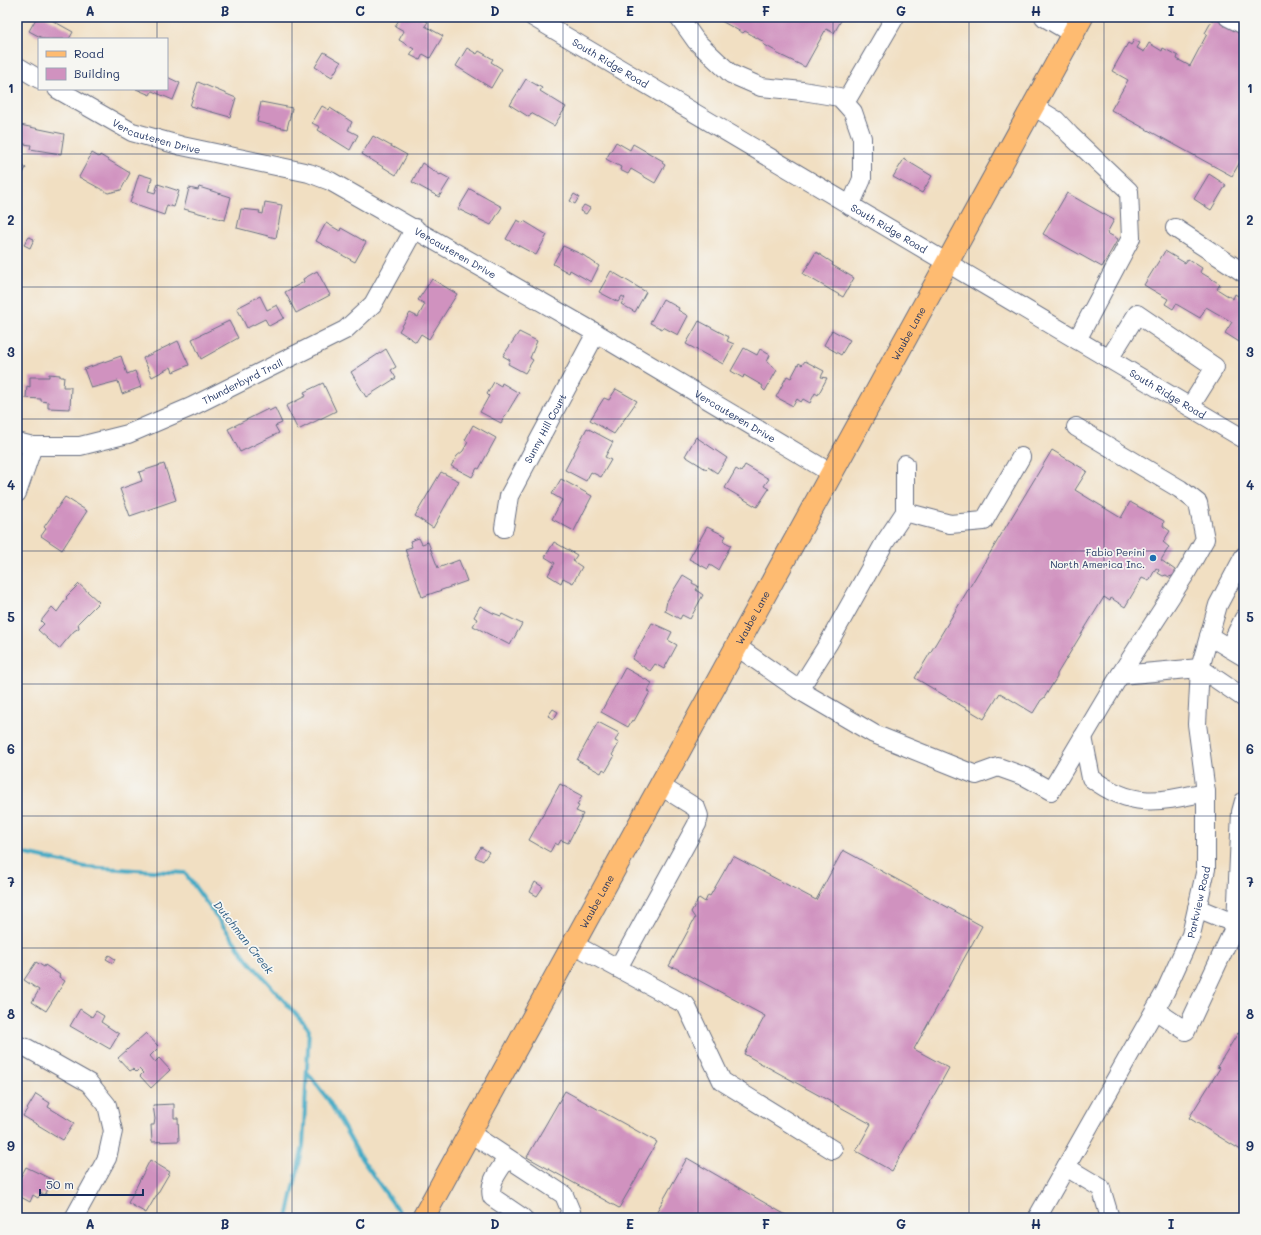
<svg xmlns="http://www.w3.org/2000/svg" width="1261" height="1235" font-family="Mali,sans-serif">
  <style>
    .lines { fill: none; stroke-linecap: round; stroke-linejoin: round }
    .stream { stroke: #45aac5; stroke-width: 4 }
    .building { fill: #d092bf }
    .minor-casing { stroke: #666d81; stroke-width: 20 }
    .major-casing { stroke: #666d81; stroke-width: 24 }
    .minor { stroke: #fff; stroke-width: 18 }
    .major { stroke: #febb71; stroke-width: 22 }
    .grid { fill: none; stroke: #1b2f5e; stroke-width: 1; stroke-opacity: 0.55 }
    .poi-dot { fill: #1f6fb2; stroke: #f6f6f2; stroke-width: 1.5 }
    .labels { text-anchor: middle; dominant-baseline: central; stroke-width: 3.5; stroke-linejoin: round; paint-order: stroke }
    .street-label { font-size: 10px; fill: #1b2f5e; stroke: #f6f6f2 }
    .poi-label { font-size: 10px; fill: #1b2f5e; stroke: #f6f6f2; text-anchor: end }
    .water-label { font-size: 11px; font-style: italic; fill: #2a5a82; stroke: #f6f6f2 }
    .neatline { fill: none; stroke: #1b2f5e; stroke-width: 1.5 }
    .grid-label { font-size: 13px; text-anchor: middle; font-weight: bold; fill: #1b2f5e }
  </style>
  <rect width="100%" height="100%" fill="#f6f6f2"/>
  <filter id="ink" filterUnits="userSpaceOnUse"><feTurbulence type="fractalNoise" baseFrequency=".025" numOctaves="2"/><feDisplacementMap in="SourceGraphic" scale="8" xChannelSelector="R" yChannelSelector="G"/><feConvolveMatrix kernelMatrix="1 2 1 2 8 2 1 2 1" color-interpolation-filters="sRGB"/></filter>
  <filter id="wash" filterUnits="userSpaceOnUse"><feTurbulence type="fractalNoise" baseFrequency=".012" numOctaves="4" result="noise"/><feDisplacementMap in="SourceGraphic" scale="16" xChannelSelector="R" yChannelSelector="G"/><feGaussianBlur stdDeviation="0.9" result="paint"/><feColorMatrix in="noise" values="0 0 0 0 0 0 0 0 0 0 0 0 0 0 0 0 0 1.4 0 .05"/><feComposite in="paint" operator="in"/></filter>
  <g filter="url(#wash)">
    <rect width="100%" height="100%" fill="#f1dfc2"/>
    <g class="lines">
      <g class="stream">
        <polyline points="17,852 85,867 185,873 247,959 309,1029 303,1146 287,1218"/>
        <polyline points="307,1072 329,1101 361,1158 399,1212"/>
      </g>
    </g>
    <g id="blocks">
      <g class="building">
        <polygon points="37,17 46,17 73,32 69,39 44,39 29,31"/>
        <polygon points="401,17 420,17 428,22 425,26 443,36 430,58 423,54 420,60 410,55 414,49 399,40 404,31 395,26"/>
        <polygon points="714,17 843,17 834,33 826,29 805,67 776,53 777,52 763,44 764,42 745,31 743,33"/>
        <polygon points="1214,17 1217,17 1244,32 1244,155 1232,176 1111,110 1128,80 1112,71 1128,43 1131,45 1134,40 1140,43 1137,48 1144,52 1149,43 1162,51 1163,48 1178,56 1177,59 1190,66 1207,34 1205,33"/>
        <polygon points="467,48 477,54 479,51 493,59 491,62 502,69 491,88 456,66"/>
        <polygon points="324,52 341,62 332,77 315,67"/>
        <polygon points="167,77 180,83 173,100 152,91 150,95 136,89 167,89"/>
        <polygon points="526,79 542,88 540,91 566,107 554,126 531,113 529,117 510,105"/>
        <polygon points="198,82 236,98 230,117 190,106"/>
        <polygon points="261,102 292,108 287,129 257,122"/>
        <polygon points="322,106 329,110 330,108 352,122 348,130 358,135 350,150 318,130 320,127 312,123"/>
        <polygon points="20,125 64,134 61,154 30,149 31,145 17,143"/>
        <polygon points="373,136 407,155 396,175 362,154"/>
        <polygon points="616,142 630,150 633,144 663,161 662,163 665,165 655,183 631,169 628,174 620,170 621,167 606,159"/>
        <polygon points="92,153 99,157 100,155 130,173 121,190 108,193 79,177"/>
        <polygon points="904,159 932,176 922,193 893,177"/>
        <polygon points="17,162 26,168 17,184"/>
        <polygon points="422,163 440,175 441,174 450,179 439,197 412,182"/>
        <polygon points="139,174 152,178 148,191 155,193 158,184 179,191 174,207 167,205 164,215 130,203"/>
        <polygon points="1209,174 1226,185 1211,210 1194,199"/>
        <polygon points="199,187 231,197 225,220 184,209 189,188 198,190"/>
        <polygon points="470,189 502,207 491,225 458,209"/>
        <polygon points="1067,193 1114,220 1107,233 1118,239 1102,267 1043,234"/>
        <polygon points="574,194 579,197 575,204 570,201"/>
        <polygon points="265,202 282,205 276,238 237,228 241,209 260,211 259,213 263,214"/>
        <polygon points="584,205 590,208 586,214 580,211"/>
        <polygon points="517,220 523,223 524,221 547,235 536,255 506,239"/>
        <polygon points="326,223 340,231 341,228 366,242 355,262 316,241"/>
        <polygon points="29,237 34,239 30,248 24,245"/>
        <polygon points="563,246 583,255 599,266 591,282 570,270 569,273 553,264"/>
        <polygon points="1165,251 1185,263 1188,259 1202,268 1200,272 1220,284 1217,289 1233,299 1235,294 1244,300 1241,304 1244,306 1244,345 1225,333 1232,322 1206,307 1200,318 1176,304 1173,309 1165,304 1168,299 1144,285"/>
        <polygon points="816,252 833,263 832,265 854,278 843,297 803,274"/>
        <polygon points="317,271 330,295 296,313 285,292 304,282 303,279"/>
        <polygon points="611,271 646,292 635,312 621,304 625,298 622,296 618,302 599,292"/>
        <polygon points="432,279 457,294 429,339 421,334 416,342 399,331 410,313 418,317 425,304 418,300"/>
        <polygon points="260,296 267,310 277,305 284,318 269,326 265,319 247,328 237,308"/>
        <polygon points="663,299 679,308 678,310 688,316 678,335 663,327 662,329 650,323"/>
        <polygon points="229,321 238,338 201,359 192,339"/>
        <polygon points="699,321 729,337 727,341 734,344 723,364 686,344"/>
        <polygon points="832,330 850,340 841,355 824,345"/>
        <polygon points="519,332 537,341 530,358 533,360 525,373 508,364 510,360 503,356"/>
        <polygon points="178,341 189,365 173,372 171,367 152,377 143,358"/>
        <polygon points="744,348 757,355 760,349 770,355 767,362 777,370 765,391 762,388 763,386 744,375 743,378 731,371"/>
        <polygon points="386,349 396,367 391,370 396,378 366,397 351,372"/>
        <polygon points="121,356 127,374 135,371 141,387 122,394 118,381 91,388 84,369"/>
        <polygon points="805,361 824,371 821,377 827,378 818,395 815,393 810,403 803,399 801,402 797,399 793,406 776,397 787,376 791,378 799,363 802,365"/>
        <polygon points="49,374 60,375 60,377 64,377 63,387 71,387 70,409 48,408 48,402 41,401 41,399 26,398 27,386 30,387 30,377 49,377"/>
        <polygon points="494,382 501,386 502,383 519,393 501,423 480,412 489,396 487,394"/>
        <polygon points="323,383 336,411 298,430 286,406 306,396 304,392"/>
        <polygon points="616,389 637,401 614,434 590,420 604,398 609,400"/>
        <polygon points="275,408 282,423 275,426 279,433 240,452 228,429 268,409 269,411"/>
        <polygon points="473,425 496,438 479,469 477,468 472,477 451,466 457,456 463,451 468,442 465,440"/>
        <polygon points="587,428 613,442 605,457 611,460 601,477 591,472 586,481 565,470"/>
        <polygon points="696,437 727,458 717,473 708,467 706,469 685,456"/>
        <polygon points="1052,450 1087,471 1075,490 1121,518 1130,502 1164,521 1163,526 1170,531 1163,542 1169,547 1161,560 1175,570 1175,575 1169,577 1166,575 1163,576 1158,573 1159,570 1156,568 1149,581 1142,578 1125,607 1111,598 1110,601 1104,597 1057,674 1057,677 1044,698 1041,700 1033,713 1000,693 984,719 915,678"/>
        <polygon points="164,464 176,500 130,516 120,489 142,481 139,472"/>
        <polygon points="745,465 769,479 764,486 769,489 757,507 725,488 736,469 741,472"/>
        <polygon points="441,472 459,481 433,528 415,516"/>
        <polygon points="561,479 592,496 574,531 552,519 562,500 552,494"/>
        <polygon points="65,497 87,511 62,550 41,536 46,529 44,527"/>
        <polygon points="707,527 726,536 723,541 731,545 718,570 710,565 708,569 689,559"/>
        <polygon points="419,538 422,544 428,542 438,568 459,560 467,581 422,597 405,549 412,547 410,541"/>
        <polygon points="554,542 577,555 573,561 582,567 573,583 563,578 561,583 548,575 555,563 545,557"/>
        <polygon points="683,575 693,581 692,583 698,586 696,590 703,595 690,619 682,615 680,619 665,611 667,601"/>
        <polygon points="79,584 99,602 78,623 79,628 74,631 59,649 38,630 44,624 41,621 52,607 57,612 67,598 66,597"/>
        <polygon points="480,606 493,613 501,616 502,614 522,624 510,645 473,626 477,619 474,617"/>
        <polygon points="652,623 672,632 668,640 677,645 664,669 655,664 650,671 632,659"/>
        <polygon points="625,668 652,683 648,691 650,692 634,721 632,720 628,727 601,712"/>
        <polygon points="553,709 558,712 554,719 548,716"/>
        <polygon points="598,722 619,733 615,741 619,743 612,755 614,757 606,771 603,769 601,773 577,760"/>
        <polygon points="560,784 582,796 577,805 579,806 576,811 583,814 568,843 561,840 558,845 555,843 550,852 529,840"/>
        <polygon points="481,847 489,852 483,861 475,857"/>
        <polygon points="843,850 982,926 914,1049 949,1068 892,1171 856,1151 871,1124 744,1054 765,1016 674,967 673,968 669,966 695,918 691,912 699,898 705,902 708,895 710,896 733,856 816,900"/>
        <polygon points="535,882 543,887 537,896 530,892"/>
        <polygon points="109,955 115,959 113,963 106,959"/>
        <polygon points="36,962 44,967 45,965 60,975 59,977 65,981 46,1011 32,1002 39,990 24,980"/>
        <polygon points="80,1009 92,1017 96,1011 104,1016 101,1022 119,1034 110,1049 70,1026"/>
        <polygon points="1244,1029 1244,1152 1189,1118 1220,1068 1217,1067 1238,1033 1241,1035"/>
        <polygon points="146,1033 159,1047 150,1056 155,1062 159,1058 170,1070 151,1088 140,1076 143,1073 139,1069 136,1072 133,1069 130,1071 118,1058"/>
        <polygon points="565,1091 657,1142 619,1208 527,1157"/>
        <polygon points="36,1094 50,1103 48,1107 74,1123 63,1140 23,1116"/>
        <polygon points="174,1104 174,1118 178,1118 179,1141 152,1142 151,1125 154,1125 155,1119 153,1105"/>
        <polygon points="687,1158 791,1218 653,1218"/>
        <polygon points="150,1160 170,1172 146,1213 128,1203"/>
        <polygon points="26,1167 53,1180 45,1195 41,1193 38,1198 33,1195 30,1202 17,1195 17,1179 19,1180"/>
      </g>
    </g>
  </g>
  <g filter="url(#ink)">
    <use href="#blocks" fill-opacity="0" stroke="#666d81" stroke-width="1"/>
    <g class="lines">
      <g class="minor-casing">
        <g id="minor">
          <path id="s1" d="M533,17L1244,439"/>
          <polyline points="679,17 696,41 731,74 761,87 803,91 839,97 845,103 853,112 862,138 862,179 850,206"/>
          <polyline points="1044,17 1073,34"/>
          <polyline points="1228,17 1244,25"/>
          <polyline points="17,66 39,79"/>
          <path id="s2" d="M57,89L132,132L182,146L309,173L330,181L596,333L831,473"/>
          <polyline points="845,103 895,17"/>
          <polyline points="1033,106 1056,120 1070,135 1129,191 1131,238 1077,340"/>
          <polyline points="1175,228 1244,273"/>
          <polyline points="1109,359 1137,314 1215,367 1190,407"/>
          <path id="s3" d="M17,442L33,446H80L128,434L191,407L345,330L373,304L415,228"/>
          <polyline points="17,493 33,446"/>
          <polyline points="905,512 950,524 984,521 1021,457"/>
          <path id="s4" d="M504,528L509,496L596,333"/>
          <polyline points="1209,636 1244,657"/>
          <polyline points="736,646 799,690 874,734 976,775 998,767 1026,777 1051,791 1120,675 1186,573 1205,539 1198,503 1180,489 1076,427"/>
          <polyline points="1229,648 1244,618"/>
          <polyline points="1120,675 1200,668 1244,698"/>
          <polyline points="799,690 828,644 885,542 905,512 905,464"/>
          <path d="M1083,737L1091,778C1132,809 1159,802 1206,792"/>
          <polyline points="1197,908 1236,924"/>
          <polyline points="573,944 686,1005 722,1081 833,1150"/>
          <polyline points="618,968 697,824 699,816 696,808 659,785"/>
          <polyline points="1155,1010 1186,1031 1236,924 1241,812 1244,801"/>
          <polyline points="17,1045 27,1048 89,1083 107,1105 113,1131 107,1158 74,1218"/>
          <polyline points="470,1133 564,1195 571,1212 567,1218"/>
          <path d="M507,1158C500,1170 488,1182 492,1197L523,1218"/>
          <polyline points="1066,1167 1101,1188 1110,1218"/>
          <path id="s5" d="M1037,1218L1165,992L1191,935L1206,869V792L1197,724L1200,668L1218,605L1244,556"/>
        </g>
      </g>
      <g class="major-casing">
        <g id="major">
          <path id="s6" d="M423,1218L1082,17"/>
        </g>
      </g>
      <use href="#minor" class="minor"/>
      <use href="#major" class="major"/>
    </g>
  </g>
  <path class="grid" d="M157,17V39M292,17V1218M428,17V1218M563,17V1218M698,17V1218M833,17V1218M969,17V1218M1104,17V1218M157,89V1218M17,154H1244M17,287H1244M17,419H1244M17,551H1244M17,684H1244M17,816H1244M17,948H1244M17,1081H1244"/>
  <circle class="poi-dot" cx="1153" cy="558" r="4"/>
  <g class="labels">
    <g class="street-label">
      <text stroke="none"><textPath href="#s1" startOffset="90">South Ridge Road</textPath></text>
      <text stroke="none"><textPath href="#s2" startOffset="111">Vercauteren Drive</textPath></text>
      <text stroke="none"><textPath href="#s1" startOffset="414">South Ridge Road</textPath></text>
      <text stroke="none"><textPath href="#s2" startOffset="435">Vercauteren Drive</textPath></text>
      <text stroke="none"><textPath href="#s6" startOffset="1009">Waube Lane</textPath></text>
      <text stroke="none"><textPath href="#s3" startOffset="239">Thunderbyrd Trail</textPath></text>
      <text stroke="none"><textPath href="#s1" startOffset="738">South Ridge Road</textPath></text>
      <text stroke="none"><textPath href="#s2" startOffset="759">Vercauteren Drive</textPath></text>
      <text stroke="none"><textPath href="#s4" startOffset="109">Sunny Hill Court</textPath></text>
      <text stroke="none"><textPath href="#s6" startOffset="685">Waube Lane</textPath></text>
      <text stroke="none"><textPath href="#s6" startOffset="361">Waube Lane</textPath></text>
      <text stroke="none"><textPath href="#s5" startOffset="356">Parkview Road</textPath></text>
    </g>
    <g class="poi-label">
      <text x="1145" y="552">Fabio Perini<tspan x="1145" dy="12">North America Inc.</tspan></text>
    </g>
    <g class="water-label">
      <text transform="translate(244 937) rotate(52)">Dutchman Creek</text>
    </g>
  </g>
  <rect width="1261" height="1235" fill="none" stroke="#f6f6f2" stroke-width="44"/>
  <rect x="38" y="38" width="130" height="52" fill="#f6f6f2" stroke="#9ea6b7"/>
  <rect x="46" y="51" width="20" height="6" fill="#febb71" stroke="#9ea6b7"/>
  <text x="74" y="58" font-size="12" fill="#1b2f5e">Road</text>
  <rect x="46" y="68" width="20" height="12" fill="#d092bf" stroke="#9ea6b7"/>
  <text x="74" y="78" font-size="12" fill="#1b2f5e">Building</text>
  <path d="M40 1189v6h103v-6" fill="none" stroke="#1b2f5e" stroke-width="2"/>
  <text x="46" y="1189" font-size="12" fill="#1b2f5e" stroke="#f6f6f2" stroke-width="3" paint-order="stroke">50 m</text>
  <rect x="22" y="22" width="1217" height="1191" class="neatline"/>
  <g class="grid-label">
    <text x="90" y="16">A</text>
    <text x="225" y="16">B</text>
    <text x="360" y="16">C</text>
    <text x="495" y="16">D</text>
    <text x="630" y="16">E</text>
    <text x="766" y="16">F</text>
    <text x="901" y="16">G</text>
    <text x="1036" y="16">H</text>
    <text x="1171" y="16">I</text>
    <text x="11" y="93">1</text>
    <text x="1250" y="93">1</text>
    <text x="11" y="225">2</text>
    <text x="1250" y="225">2</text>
    <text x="11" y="357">3</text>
    <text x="1250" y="357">3</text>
    <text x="11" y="490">4</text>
    <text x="1250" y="490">4</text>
    <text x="11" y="622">5</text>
    <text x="1250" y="622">5</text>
    <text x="11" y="754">6</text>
    <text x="1250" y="754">6</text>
    <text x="11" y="887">7</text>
    <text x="1250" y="887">7</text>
    <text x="11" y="1019">8</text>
    <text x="1250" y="1019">8</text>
    <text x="11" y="1151">9</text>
    <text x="1250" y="1151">9</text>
    <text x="90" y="1229">A</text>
    <text x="225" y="1229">B</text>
    <text x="360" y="1229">C</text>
    <text x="495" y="1229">D</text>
    <text x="630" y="1229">E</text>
    <text x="766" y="1229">F</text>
    <text x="901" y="1229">G</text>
    <text x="1036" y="1229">H</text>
    <text x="1171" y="1229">I</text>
  </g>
</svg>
